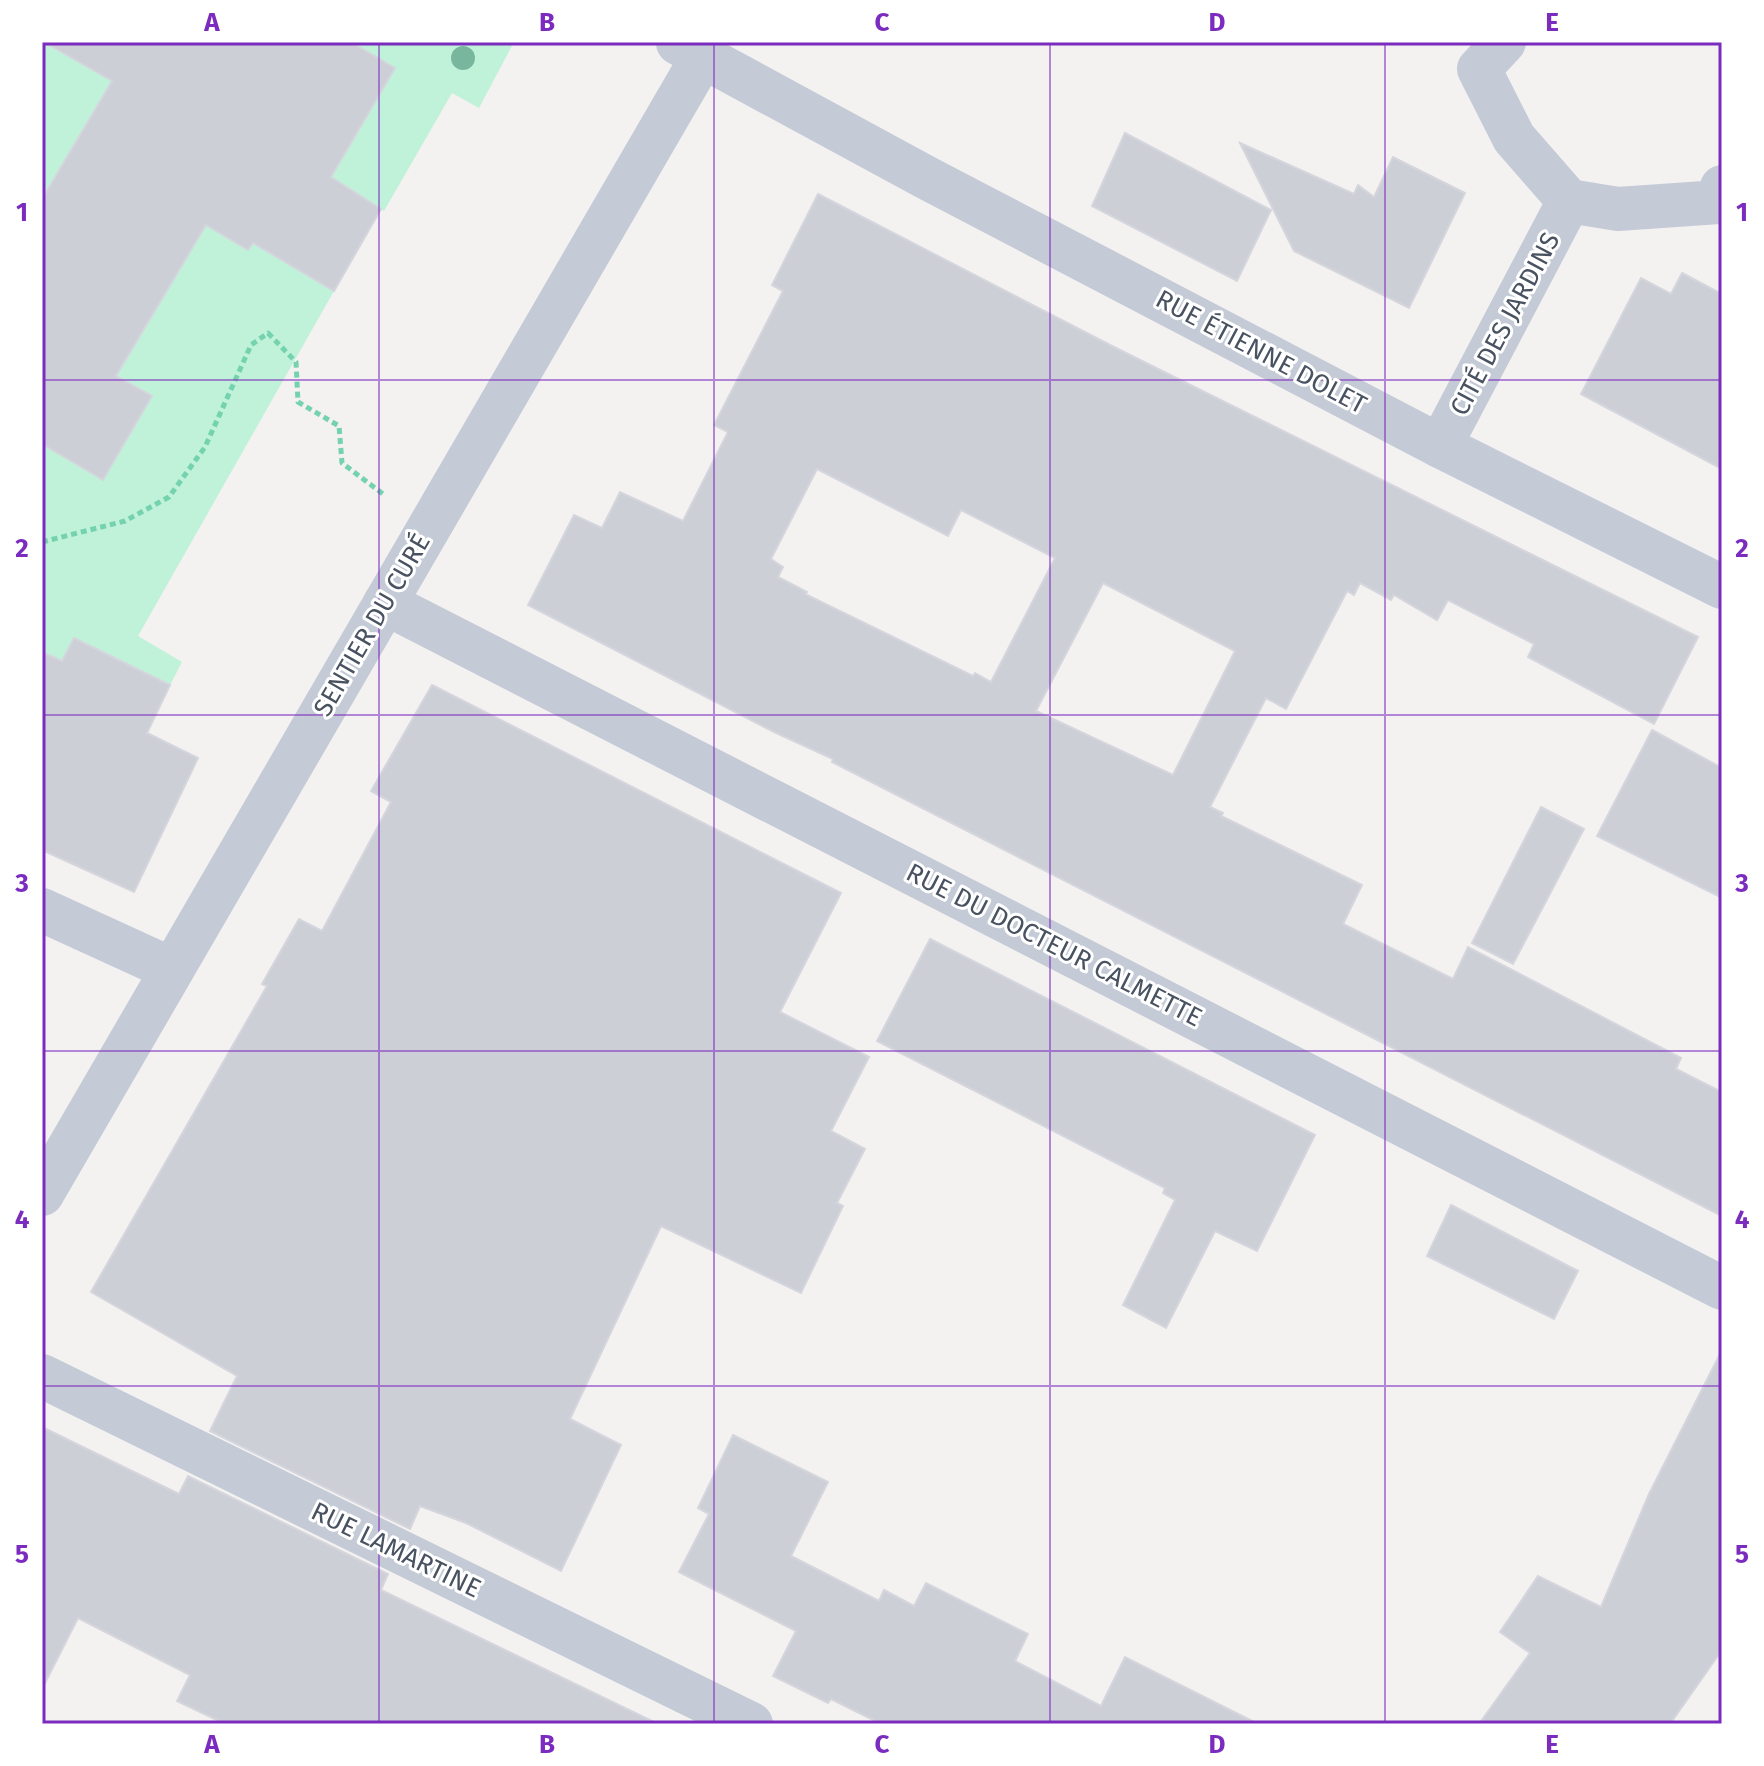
<svg xmlns="http://www.w3.org/2000/svg" width="1764" height="1766" font-family="'Fira Sans',sans-serif">
  <style>
    .green { fill: #bff2d9 }
    .building { fill: #cdcfd7; stroke: #d5d6dd; stroke-width: 2; fill-rule: evenodd }
    .lines { fill: none; stroke-linecap: round; stroke-linejoin: round }
    .path { stroke: #75d2af; stroke-width: 5; stroke-dasharray: 6 4; stroke-linecap: butt }
    .street { stroke: #c4cbd6; stroke-width: 44 }
    .tree { fill: #78b79e }
    .grid { fill: none; stroke: #7b2cbf; stroke-width: 2; stroke-opacity: 0.55 }
    .labels { text-anchor: middle; dominant-baseline: central; stroke-width: 6; stroke-linejoin: round; paint-order: stroke }
    .street-label { font-size: 26px; fill: #485260; stroke: #fff }
    .neatline { fill: none; stroke: #7b2cbf; stroke-width: 3 }
    .grid-label { font-size: 26px; text-anchor: middle; font-weight: bold; fill: #7b2cbf }
  </style>
  <rect width="100%" height="100%" fill="#f4f1f1"/>
  <g class="green">
    <polygon points="42,42 112,81 48,189 42,239"/>
    <polygon points="351,42 514,42 479,108 452,93 384,211 331,177 395,68"/>
    <polygon points="197,220 248,249 253,243 334,291 138,636 182,662 170,685 74,638 62,661 42,652 42,444 103,480 152,397 116,376 180,268"/>
  </g>
  <g class="building">
    <polygon points="44,42 351,42 395,68 331,177 381,209 334,291 253,243 248,250 206,225 116,376 152,396 103,480 42,444 42,199 112,81"/>
    <polygon points="1125,133 1271,210 1237,281 1092,206"/>
    <polygon points="1240,143 1354,194 1358,185 1374,197 1393,157 1465,193 1409,308 1294,251"/>
    <path d="M818,194L1114,347L1698,637L1654,724L1528,657L1534,644L1448,600L1437,620L1394,595L1391,600L1360,583L1354,595L1347,591L1286,709L1266,698L1210,807L1223,813L1221,816L1362,885L1343,924L1453,979L1468,947L1681,1058L1676,1069L1722,1092V1216L887,790L832,762L833,759L774,732L528,605L574,515L602,528L620,492L683,521L728,432L714,425L783,291L772,285ZM817,469L948,536L961,510L1055,558L991,682L975,673L973,676L805,594L807,592L778,577L783,567L771,559ZM1103,583L1235,651L1173,775L1036,711Z"/>
    <polygon points="1682,273 1722,294 1722,469 1581,394 1641,278 1671,294"/>
    <polygon points="74,638 170,685 147,733 198,758 134,892 42,850 42,652 62,661"/>
    <polygon points="432,685 841,893 780,1012 869,1057 831,1131 865,1149 837,1203 843,1206 801,1293 661,1226 570,1419 621,1445 561,1571 466,1523 420,1506 410,1529 210,1431 237,1376 91,1292 267,986 262,984 299,919 322,931 391,802 371,791"/>
    <polygon points="1652,730 1722,768 1722,898 1597,836"/>
    <polygon points="1541,807 1584,829 1513,964 1472,943"/>
    <polygon points="930,939 1315,1135 1257,1251 1215,1231 1166,1328 1123,1305 1175,1200 1163,1193 1165,1188 877,1041"/>
    <polygon points="1451,1205 1578,1271 1554,1319 1427,1256"/>
    <polygon points="1722,1350 1722,1650 1670,1724 1479,1724 1530,1653 1500,1632 1538,1576 1601,1607 1649,1494"/>
    <polygon points="42,1427 179,1494 188,1476 388,1574 381,1590 658,1724 225,1724 177,1701 190,1675 78,1618 42,1689"/>
    <polygon points="733,1435 828,1482 791,1556 879,1601 884,1590 914,1606 926,1583 1028,1634 1015,1661 1101,1706 1125,1657 1258,1724 881,1724 831,1699 828,1703 773,1676 796,1631 679,1572 709,1514 698,1508"/>
  </g>
  <g class="lines">
    <polyline class="path" points="42,542 125,521 169,497 205,447 251,345 268,333 296,362 298,402 339,426 342,463 383,494"/>
    <g class="street">
      <polyline points="1504,42 1479,69 1514,138 1569,201 1618,209 1719,202 1722,187"/>
      <polyline points="678,43 927,178 1440,446 1722,587"/>
      <polyline points="1440,446 1569,201"/>
      <polyline points="385,603 1722,1288"/>
      <polyline points="42,910 171,969"/>
      <polyline points="42,1194 703,56"/>
      <polyline points="42,1376 751,1724"/>
    </g>
  </g>
  <circle class="tree" cx="463" cy="58" r="12"/>
  <path class="grid" d="M379,42V1724M714,42V1724M1050,42V1724M1385,42V1724M42,380H1722M42,715H1722M42,1051H1722M42,1386H1722"/>
  <g class="labels">
    <g class="street-label">
      <text transform="translate(1505 324) rotate(-62)">CITÉ DES JARDINS</text>
      <text transform="translate(1261 352) rotate(28)">RUE ÉTIENNE DOLET</text>
      <text transform="translate(372 625) rotate(-60)">SENTIER DU CURÉ</text>
      <text transform="translate(1054 945) rotate(27)">RUE DU DOCTEUR CALMETTE</text>
      <text transform="translate(396 1550) rotate(26)">RUE LAMARTINE</text>
    </g>
  </g>
  <rect width="1764" height="1766" fill="none" stroke="#ffffff" stroke-width="88"/>
  <rect x="44" y="44" width="1676" height="1678" class="neatline"/>
  <g class="grid-label">
    <text x="212" y="31">A</text>
    <text x="547" y="31">B</text>
    <text x="882" y="31">C</text>
    <text x="1217" y="31">D</text>
    <text x="1552" y="31">E</text>
    <text x="22" y="221">1</text>
    <text x="1742" y="221">1</text>
    <text x="22" y="557">2</text>
    <text x="1742" y="557">2</text>
    <text x="22" y="892">3</text>
    <text x="1742" y="892">3</text>
    <text x="22" y="1228">4</text>
    <text x="1742" y="1228">4</text>
    <text x="22" y="1563">5</text>
    <text x="1742" y="1563">5</text>
    <text x="212" y="1753">A</text>
    <text x="547" y="1753">B</text>
    <text x="882" y="1753">C</text>
    <text x="1217" y="1753">D</text>
    <text x="1552" y="1753">E</text>
  </g>
</svg>
